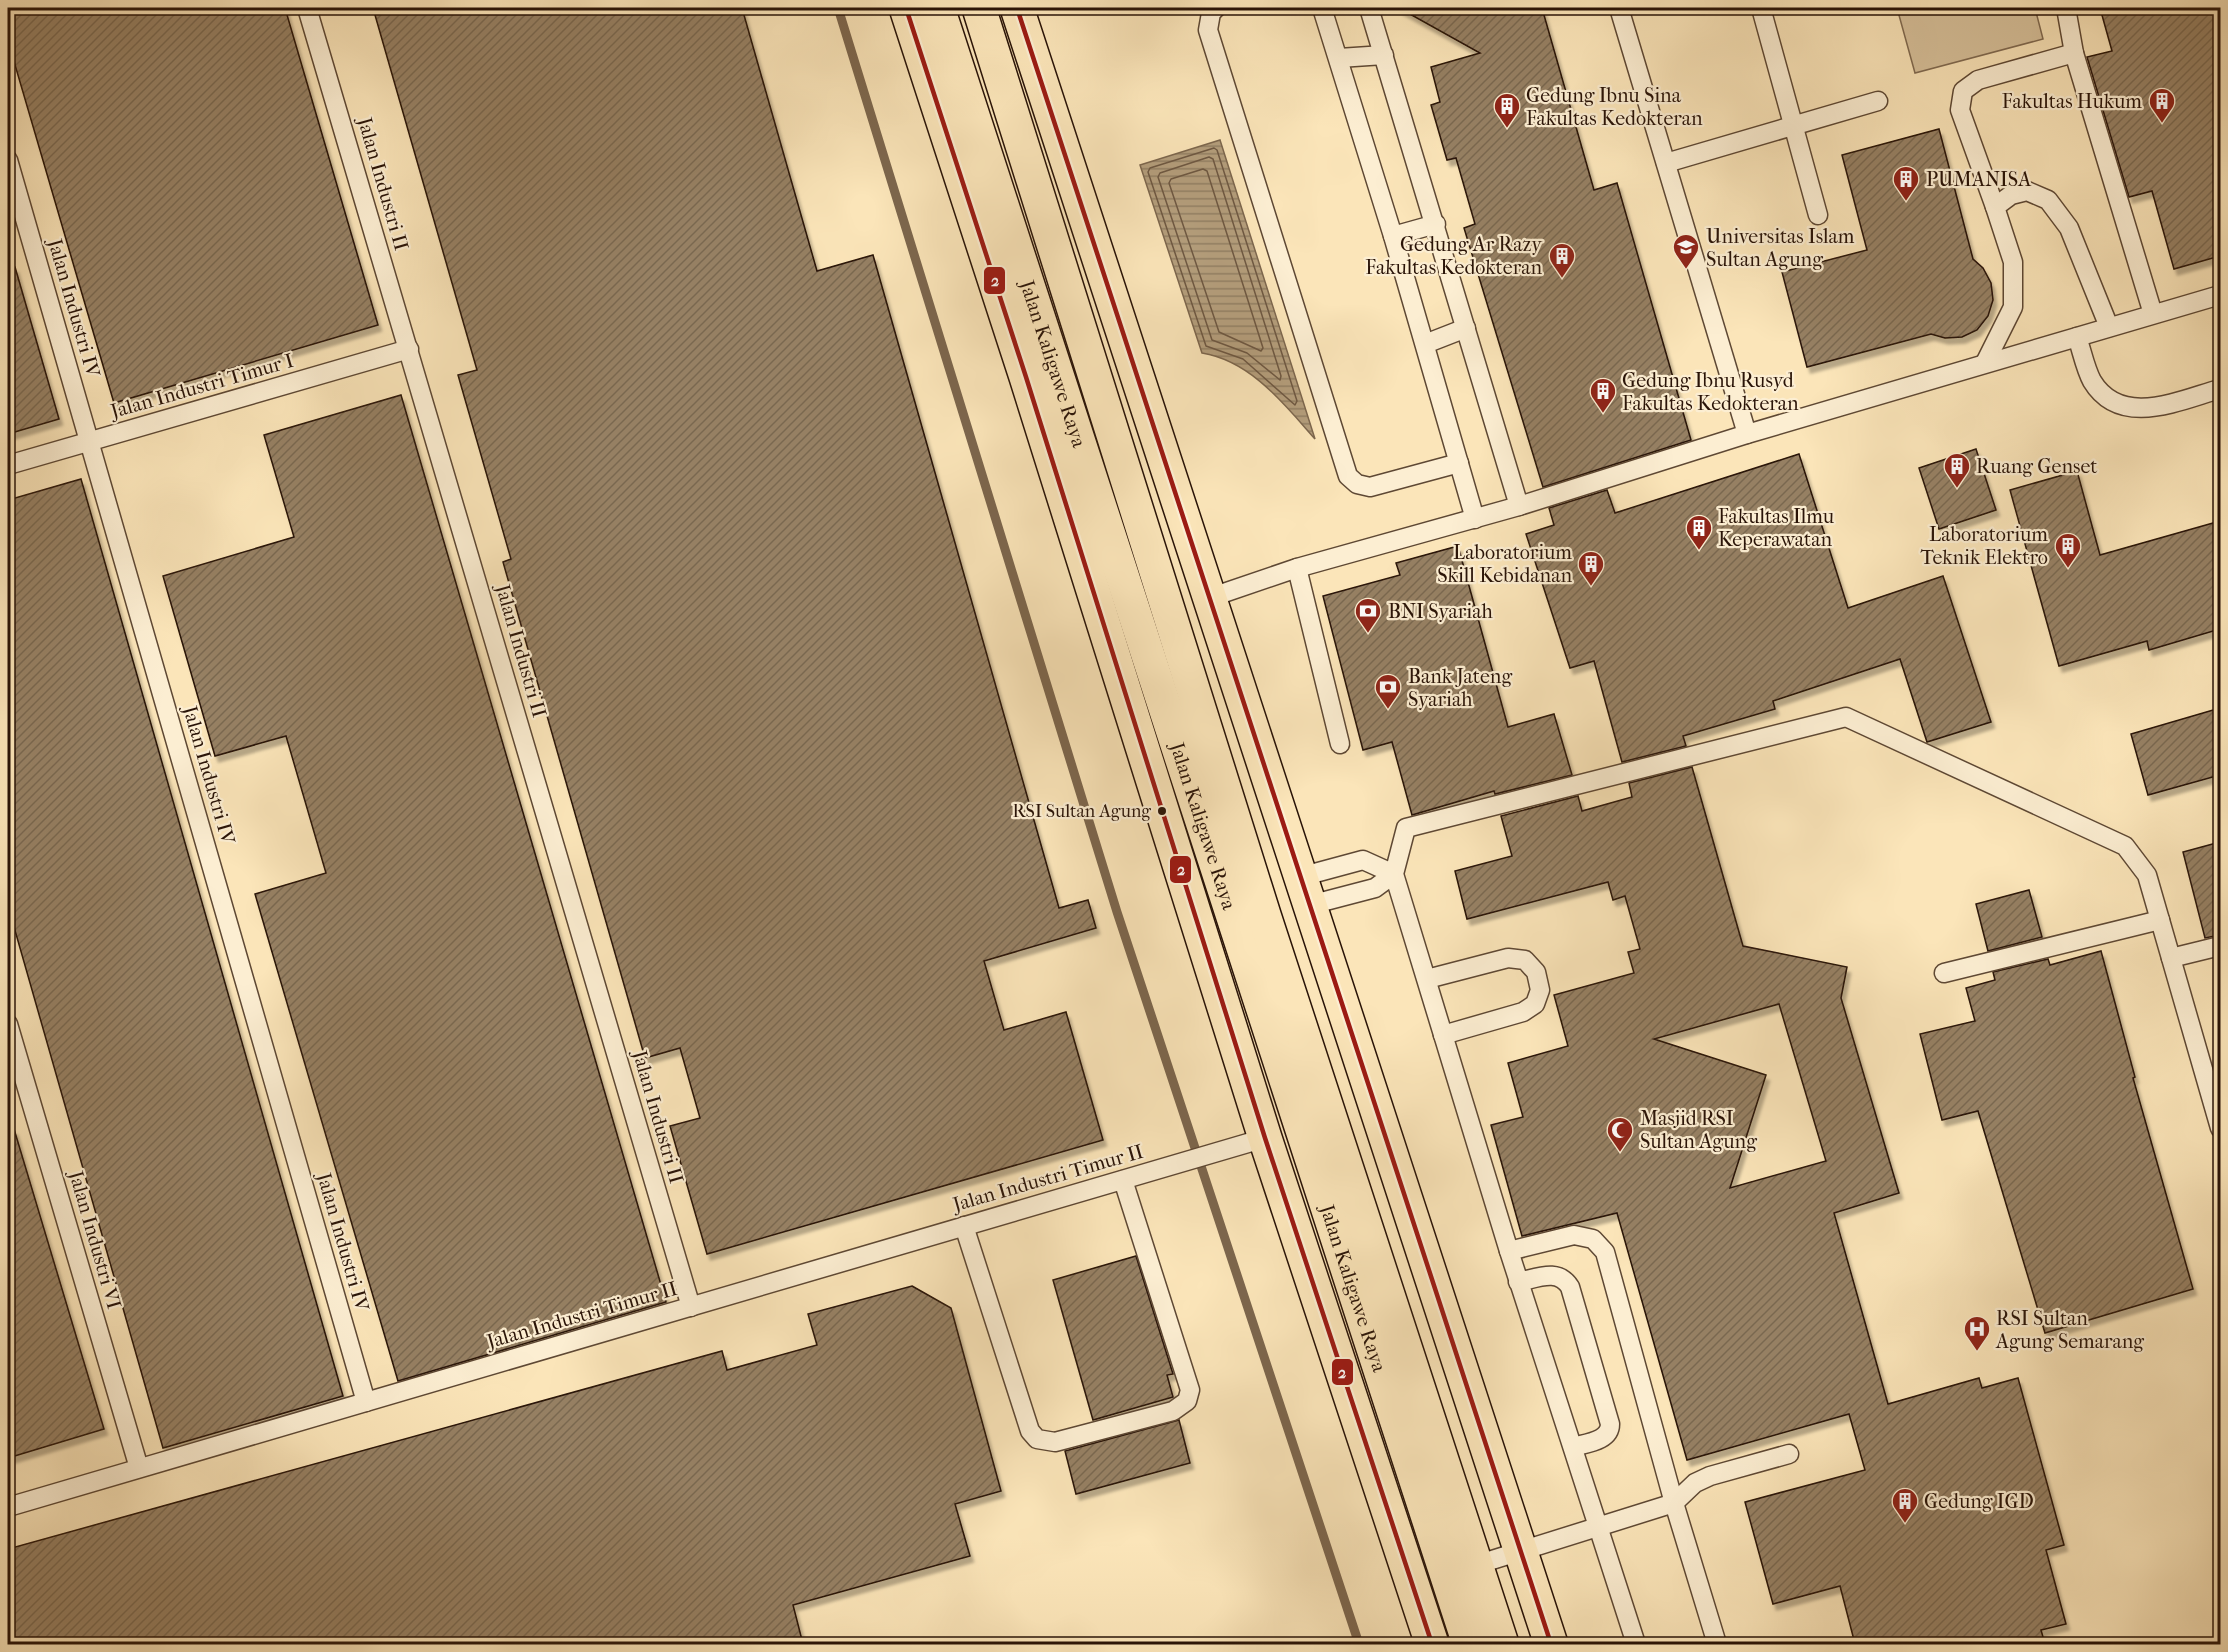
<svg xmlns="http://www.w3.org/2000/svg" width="2228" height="1652" font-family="'IM FELL French Canon',serif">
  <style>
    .pitch { fill: #d7c19b; stroke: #806a51; stroke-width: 1.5 }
    .water { fill: url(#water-rules); stroke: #7c664d; stroke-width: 1.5 }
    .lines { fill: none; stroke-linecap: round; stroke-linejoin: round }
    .shore { stroke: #6e5842; stroke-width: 1.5 }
    .stream { stroke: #7c664d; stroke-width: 9 }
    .building { fill: url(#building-hatch); stroke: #291307; stroke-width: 1.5; fill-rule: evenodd; filter: url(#shadow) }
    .lane-casing { stroke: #5e4834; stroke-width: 21 }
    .highway-casing { stroke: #291307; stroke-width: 36 }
    .lane { stroke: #fceed2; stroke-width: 18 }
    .highway { stroke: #fbe5b9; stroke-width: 33 }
    .bus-1-casing { stroke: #fceed2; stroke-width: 9 }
    .bus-1 { stroke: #9c1a13; stroke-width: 4.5 }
    .bus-dot { fill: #291307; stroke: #fceed2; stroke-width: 2 }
    .labels { text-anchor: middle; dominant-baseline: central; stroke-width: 4.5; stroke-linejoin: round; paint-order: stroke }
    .bus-label { font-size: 18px; fill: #291307; stroke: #fceed2; text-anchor: end }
    .poi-label { font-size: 20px; fill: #291307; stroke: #fceed2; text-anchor: start }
    .street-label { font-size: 20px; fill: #291307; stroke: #fceed2 }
    .line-badge { stroke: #fceed2; stroke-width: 2 }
    .badge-label { font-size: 16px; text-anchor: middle; font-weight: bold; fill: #fff }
  </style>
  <defs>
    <pattern id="water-rules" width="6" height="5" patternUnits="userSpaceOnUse" patternTransform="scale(1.5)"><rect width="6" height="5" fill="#b49e7c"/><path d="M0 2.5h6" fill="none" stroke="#928064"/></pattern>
    <pattern id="building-hatch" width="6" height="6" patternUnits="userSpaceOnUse" patternTransform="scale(1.5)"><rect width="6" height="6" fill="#968064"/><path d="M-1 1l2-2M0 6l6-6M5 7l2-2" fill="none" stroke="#7a6850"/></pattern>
    <filter id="shadow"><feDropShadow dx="3.5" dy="6" stdDeviation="1.5" flood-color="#0004"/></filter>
  </defs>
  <rect width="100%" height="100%" fill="#fbe5b9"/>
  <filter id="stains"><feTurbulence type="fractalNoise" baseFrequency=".00333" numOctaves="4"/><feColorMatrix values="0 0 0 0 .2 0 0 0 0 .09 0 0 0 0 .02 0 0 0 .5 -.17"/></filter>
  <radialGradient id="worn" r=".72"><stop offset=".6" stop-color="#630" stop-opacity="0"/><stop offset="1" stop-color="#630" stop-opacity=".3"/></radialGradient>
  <polygon class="pitch" points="1897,8 2035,8 2043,39 1915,73"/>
  <path class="water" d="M1220,140L1315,439C1284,404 1251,361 1202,353L1140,165Z"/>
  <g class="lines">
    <g class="shore">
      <polygon points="1214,148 1217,150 1297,401 1295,405 1243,359 1206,346 1148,172 1150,168"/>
      <polygon points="1209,157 1213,159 1281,376 1280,380 1247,353 1212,340 1158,177 1160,173"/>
      <polygon points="1203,169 1207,171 1263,348 1261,351 1219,332 1169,183 1171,179"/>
    </g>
    <polyline class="stream" points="838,8 1117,912 1359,1644"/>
  </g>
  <g class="building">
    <polygon points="8,8 285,8 378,325 114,403 8,41"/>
    <polygon points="373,8 742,8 817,271 873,255 1059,908 1088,900 1096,928 984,961 1004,1030 1066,1012 1103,1140 707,1254 670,1126 700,1118 680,1048 645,1058 503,562 511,559 458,375 477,370"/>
    <polygon points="1399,8 1542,8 1594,190 1617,183 1691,440 1543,487 1464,228 1475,224 1456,158 1447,160 1431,105 1440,102 1431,67 1480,53"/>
    <polygon points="2100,8 2220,8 2220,256 2174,269 2152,191 2129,197 2087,57 2112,51"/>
    <polygon points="1939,129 1973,259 1983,268 1991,283 1993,300 1988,316 1977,330 1962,337 1945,338 1931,334 1807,367 1782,272 1867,250 1842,155"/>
    <polygon points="15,267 59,419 8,434 8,268"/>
    <polygon points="401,395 666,1302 398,1381 255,894 326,873 286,736 215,756 163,576 294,537 264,435"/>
    <polygon points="1976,449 1996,510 1939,529 1919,468"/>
    <polygon points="1799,454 1848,608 1943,576 1991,722 1927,742 1900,659 1773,701 1775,709 1683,736 1686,746 1622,762 1594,661 1570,668 1526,534 1554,525 1549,508 1607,490 1615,513"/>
    <polygon points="2077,471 2100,555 2220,521 2220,629 2149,650 2147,641 2059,666 2010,490"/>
    <polygon points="81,479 343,1396 163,1448 8,906 8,500"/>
    <polygon points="1458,546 1508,727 1554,714 1572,775 1495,794 1494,791 1412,815 1392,742 1363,750 1323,596 1400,575 1396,563"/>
    <polygon points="2220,708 2220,775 2148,795 2131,734"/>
    <path d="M1692,767L1743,946L1847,967L1841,998L1899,1193L1834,1213L1888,1404L1979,1378L1982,1388L2018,1378L2064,1545L2046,1550L2066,1624L2041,1630L2045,1644H1855L1840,1586L1773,1604L1745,1502L1865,1470L1849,1414L1687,1460L1617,1213L1522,1236L1491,1125L1523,1117L1508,1063L1568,1046L1554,995L1634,973L1628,952L1640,949L1625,896L1613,900L1608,882L1467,919L1455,871L1512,856L1501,816L1578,796L1582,811L1632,797L1629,783ZM1779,1004L1826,1161L1730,1188L1766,1075L1654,1039Z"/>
    <polygon points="2220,842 2220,935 2205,938 2183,852"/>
    <polygon points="2029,890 2042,937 1988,951 1976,904"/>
    <polygon points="2101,951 2135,1077 2133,1078 2193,1289 2045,1333 1978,1111 1942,1120 1920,1034 1975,1021 1966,988 1995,980 1993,972 2048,959 2050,965"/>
    <polygon points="14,1129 104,1429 8,1458 8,1130"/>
    <polygon points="1136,1256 1173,1374 1167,1375 1173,1397 1093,1420 1053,1280"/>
    <polygon points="912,1286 951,1308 1001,1491 955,1504 970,1556 793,1605 803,1644 8,1644 8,1549 722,1351 727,1370 817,1345 808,1314"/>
    <polygon points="1179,1420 1190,1463 1076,1494 1065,1451"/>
  </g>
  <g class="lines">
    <g class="lane-casing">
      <g id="lane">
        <polyline points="307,8 691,1307"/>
        <polyline points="1216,8 1211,13 1208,30 1348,476 1357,484 1370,487 1459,463"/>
        <polyline points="1322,8 1393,236 1475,519"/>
        <polyline points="1369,8 1519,506 1747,434 2220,295"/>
        <polyline points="1619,8 1747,434"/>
        <polyline points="1761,8 1818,215"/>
        <polyline points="2066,8 2074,53 2153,314"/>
        <polyline points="1339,58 1384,55"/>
        <polyline points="8,160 366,1402"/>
        <polyline points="1666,163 1878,101"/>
        <polyline points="1995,207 1960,110 1963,91 1978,80 2074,53"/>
        <polyline points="1393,236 1436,224"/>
        <path d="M2077,337C2082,351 2085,368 2092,381C2121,429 2180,400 2220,389"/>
        <polyline points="1425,344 1466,328"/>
        <polyline points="1985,363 2013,307 2013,262 1995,207 2011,195 2027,191 2048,200 2069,228 2109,327"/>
        <polyline points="8,465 409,349"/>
        <polyline points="1297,568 1340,744"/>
        <polyline points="1209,598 1297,568 1519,506"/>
        <polyline points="1300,877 1363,860 1394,874"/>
        <polyline points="1310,905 1375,888 1394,874"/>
        <polyline points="2171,958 2220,946"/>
        <polyline points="1944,973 2160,920"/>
        <polyline points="1427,979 1508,958 1525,960 1536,972 1540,990 1535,1004 1523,1012 1443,1035"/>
        <polyline points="8,1024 139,1468"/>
        <polyline points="964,1226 1030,1431 1037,1439 1055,1442 1173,1411 1187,1401 1190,1390 1123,1180"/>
        <polyline points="1509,1251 1574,1235 1593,1239 1605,1252 1674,1503 1717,1644"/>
        <path d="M1518,1282C1538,1278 1558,1268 1570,1287L1610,1424C1610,1441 1587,1443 1573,1447"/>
        <polyline points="8,1507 1265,1138"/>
        <polyline points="1476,1565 1674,1503 1695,1483 1710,1476 1789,1454"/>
        <polyline points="1636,1644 1509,1251 1394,874 1406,828 1846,717 2125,846 2147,875 2220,1128"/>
      </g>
    </g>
    <g class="highway-casing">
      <g id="highway">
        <polyline points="906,8 1026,377 1265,1138 1432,1644"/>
        <path id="s1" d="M938,8L1469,1644"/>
        <polyline points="979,8 1264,915 1502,1644"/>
        <polyline points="1017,8 1551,1644"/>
      </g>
    </g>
    <use href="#lane" class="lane"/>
    <use href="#highway" class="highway"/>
    <g class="bus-1-casing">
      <g id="bus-1">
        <polyline points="906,8 1026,377 1265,1138 1432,1644"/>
        <polyline points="1017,8 1551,1644"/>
      </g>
    </g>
    <use href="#bus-1" class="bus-1"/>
  </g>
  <defs>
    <g id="building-pin" transform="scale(1.35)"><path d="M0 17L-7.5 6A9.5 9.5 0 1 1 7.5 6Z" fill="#8f2418" stroke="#fceed2"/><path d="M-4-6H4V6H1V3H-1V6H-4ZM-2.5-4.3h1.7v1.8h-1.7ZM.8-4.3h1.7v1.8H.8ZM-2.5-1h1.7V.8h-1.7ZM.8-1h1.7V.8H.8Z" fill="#fff"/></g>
    <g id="university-pin" transform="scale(1.35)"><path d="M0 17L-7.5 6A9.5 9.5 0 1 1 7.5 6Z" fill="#8f2418" stroke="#fceed2"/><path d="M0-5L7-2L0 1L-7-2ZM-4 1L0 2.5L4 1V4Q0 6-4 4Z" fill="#fff"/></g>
    <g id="bank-pin" transform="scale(1.35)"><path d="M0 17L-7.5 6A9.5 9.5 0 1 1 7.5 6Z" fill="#8f2418" stroke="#fceed2"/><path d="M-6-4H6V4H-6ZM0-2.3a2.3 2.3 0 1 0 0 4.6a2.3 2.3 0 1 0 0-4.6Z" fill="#fff"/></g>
    <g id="mosque-pin" transform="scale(1.35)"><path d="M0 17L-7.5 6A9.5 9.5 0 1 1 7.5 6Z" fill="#8f2418" stroke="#fceed2"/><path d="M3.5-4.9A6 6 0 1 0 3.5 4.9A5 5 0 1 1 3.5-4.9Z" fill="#fff"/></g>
    <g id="hospital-pin" transform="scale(1.35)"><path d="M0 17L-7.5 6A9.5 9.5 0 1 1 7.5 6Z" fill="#8f2418" stroke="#fceed2"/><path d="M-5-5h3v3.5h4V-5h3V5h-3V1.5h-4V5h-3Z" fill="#fff"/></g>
  </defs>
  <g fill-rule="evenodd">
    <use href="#building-pin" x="2162" y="101"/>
    <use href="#building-pin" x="1507" y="106"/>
    <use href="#building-pin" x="1906" y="179"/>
    <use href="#university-pin" x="1686" y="247"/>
    <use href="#building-pin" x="1562" y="256"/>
    <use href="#building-pin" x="1603" y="391"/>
    <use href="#building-pin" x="1957" y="466"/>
    <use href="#building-pin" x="1699" y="528"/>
    <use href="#building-pin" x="2068" y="546"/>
    <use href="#building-pin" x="1591" y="564"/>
    <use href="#bank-pin" x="1368" y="611"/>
    <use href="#bank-pin" x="1388" y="687"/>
    <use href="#mosque-pin" x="1620" y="1130"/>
    <use href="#hospital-pin" x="1977" y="1329"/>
    <use href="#building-pin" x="1905" y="1501"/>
  </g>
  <circle class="bus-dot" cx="1162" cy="811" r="5"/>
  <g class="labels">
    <g class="bus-label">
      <text x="1151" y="811">RSI Sultan Agung</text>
    </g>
    <g class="poi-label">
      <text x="1526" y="95">Gedung Ibnu Sina<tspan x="1526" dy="23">Fakultas Kedokteran</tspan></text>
      <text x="2142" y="101" text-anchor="end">Fakultas Hukum</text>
      <text x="1926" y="179">PUMANISA</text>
      <text x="1706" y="236">Universitas Islam<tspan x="1706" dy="23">Sultan Agung</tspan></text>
      <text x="1542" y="244" text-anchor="end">Gedung Ar Razy<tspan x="1542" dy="23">Fakultas Kedokteran</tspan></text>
      <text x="1622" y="380">Gedung Ibnu Rusyd<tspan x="1622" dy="23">Fakultas Kedokteran</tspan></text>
      <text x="1976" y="466">Ruang Genset</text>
      <text x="1718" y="516">Fakultas Ilmu<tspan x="1718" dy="23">Keperawatan</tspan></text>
      <text x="2048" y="534" text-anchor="end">Laboratorium<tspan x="2048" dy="23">Teknik Elektro</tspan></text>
      <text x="1572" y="552" text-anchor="end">Laboratorium<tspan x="1572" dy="23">Skill Kebidanan</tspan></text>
      <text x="1388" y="611">BNI Syariah</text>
      <text x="1408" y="676">Bank Jateng<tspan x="1408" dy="23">Syariah</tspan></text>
      <text x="1640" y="1118">Masjid RSI<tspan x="1640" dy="23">Sultan Agung</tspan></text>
      <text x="1996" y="1318">RSI Sultan<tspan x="1996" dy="23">Agung Semarang</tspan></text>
      <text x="1924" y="1501">Gedung IGD</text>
    </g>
    <g class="street-label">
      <text transform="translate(383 184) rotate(74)">Jalan Industri II</text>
      <text transform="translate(74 308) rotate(74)">Jalan Industri IV</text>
      <text stroke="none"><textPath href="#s1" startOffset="374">Jalan Kaligawe Raya</textPath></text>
      <text transform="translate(202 386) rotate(-16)">Jalan Industri Timur I</text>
      <text transform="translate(521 651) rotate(74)">Jalan Industri II</text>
      <text transform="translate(209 775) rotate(74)">Jalan Industri IV</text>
      <text stroke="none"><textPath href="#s1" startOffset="860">Jalan Kaligawe Raya</textPath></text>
      <text transform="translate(658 1117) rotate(74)">Jalan Industri II</text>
      <text transform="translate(1048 1178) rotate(-16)">Jalan Industri Timur II</text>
      <text transform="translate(95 1240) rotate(74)">Jalan Industri VI</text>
      <text transform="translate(343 1242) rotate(74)">Jalan Industri IV</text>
      <text stroke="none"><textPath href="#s1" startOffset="1346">Jalan Kaligawe Raya</textPath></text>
      <text transform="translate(582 1315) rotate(-16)">Jalan Industri Timur II</text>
    </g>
  </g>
  <g class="line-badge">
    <rect x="983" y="266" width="23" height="29" rx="6" fill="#9c1a13"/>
    <rect x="1169" y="855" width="23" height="29" rx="6" fill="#9c1a13"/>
    <rect x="1331" y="1358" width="23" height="28" rx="6" fill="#9c1a13"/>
  </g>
  <g class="badge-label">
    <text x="995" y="286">2</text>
    <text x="1181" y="875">2</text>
    <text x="1342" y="1378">2</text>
  </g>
  <rect width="2228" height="1652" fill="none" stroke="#fbe5b9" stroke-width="30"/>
  <rect x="9" y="9" width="2210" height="1634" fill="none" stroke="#291307" stroke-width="3"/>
  <rect x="15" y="15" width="2198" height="1622" fill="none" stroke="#291307" stroke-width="1.5"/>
  <rect width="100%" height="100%" filter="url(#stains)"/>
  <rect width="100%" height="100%" fill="url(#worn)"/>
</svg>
